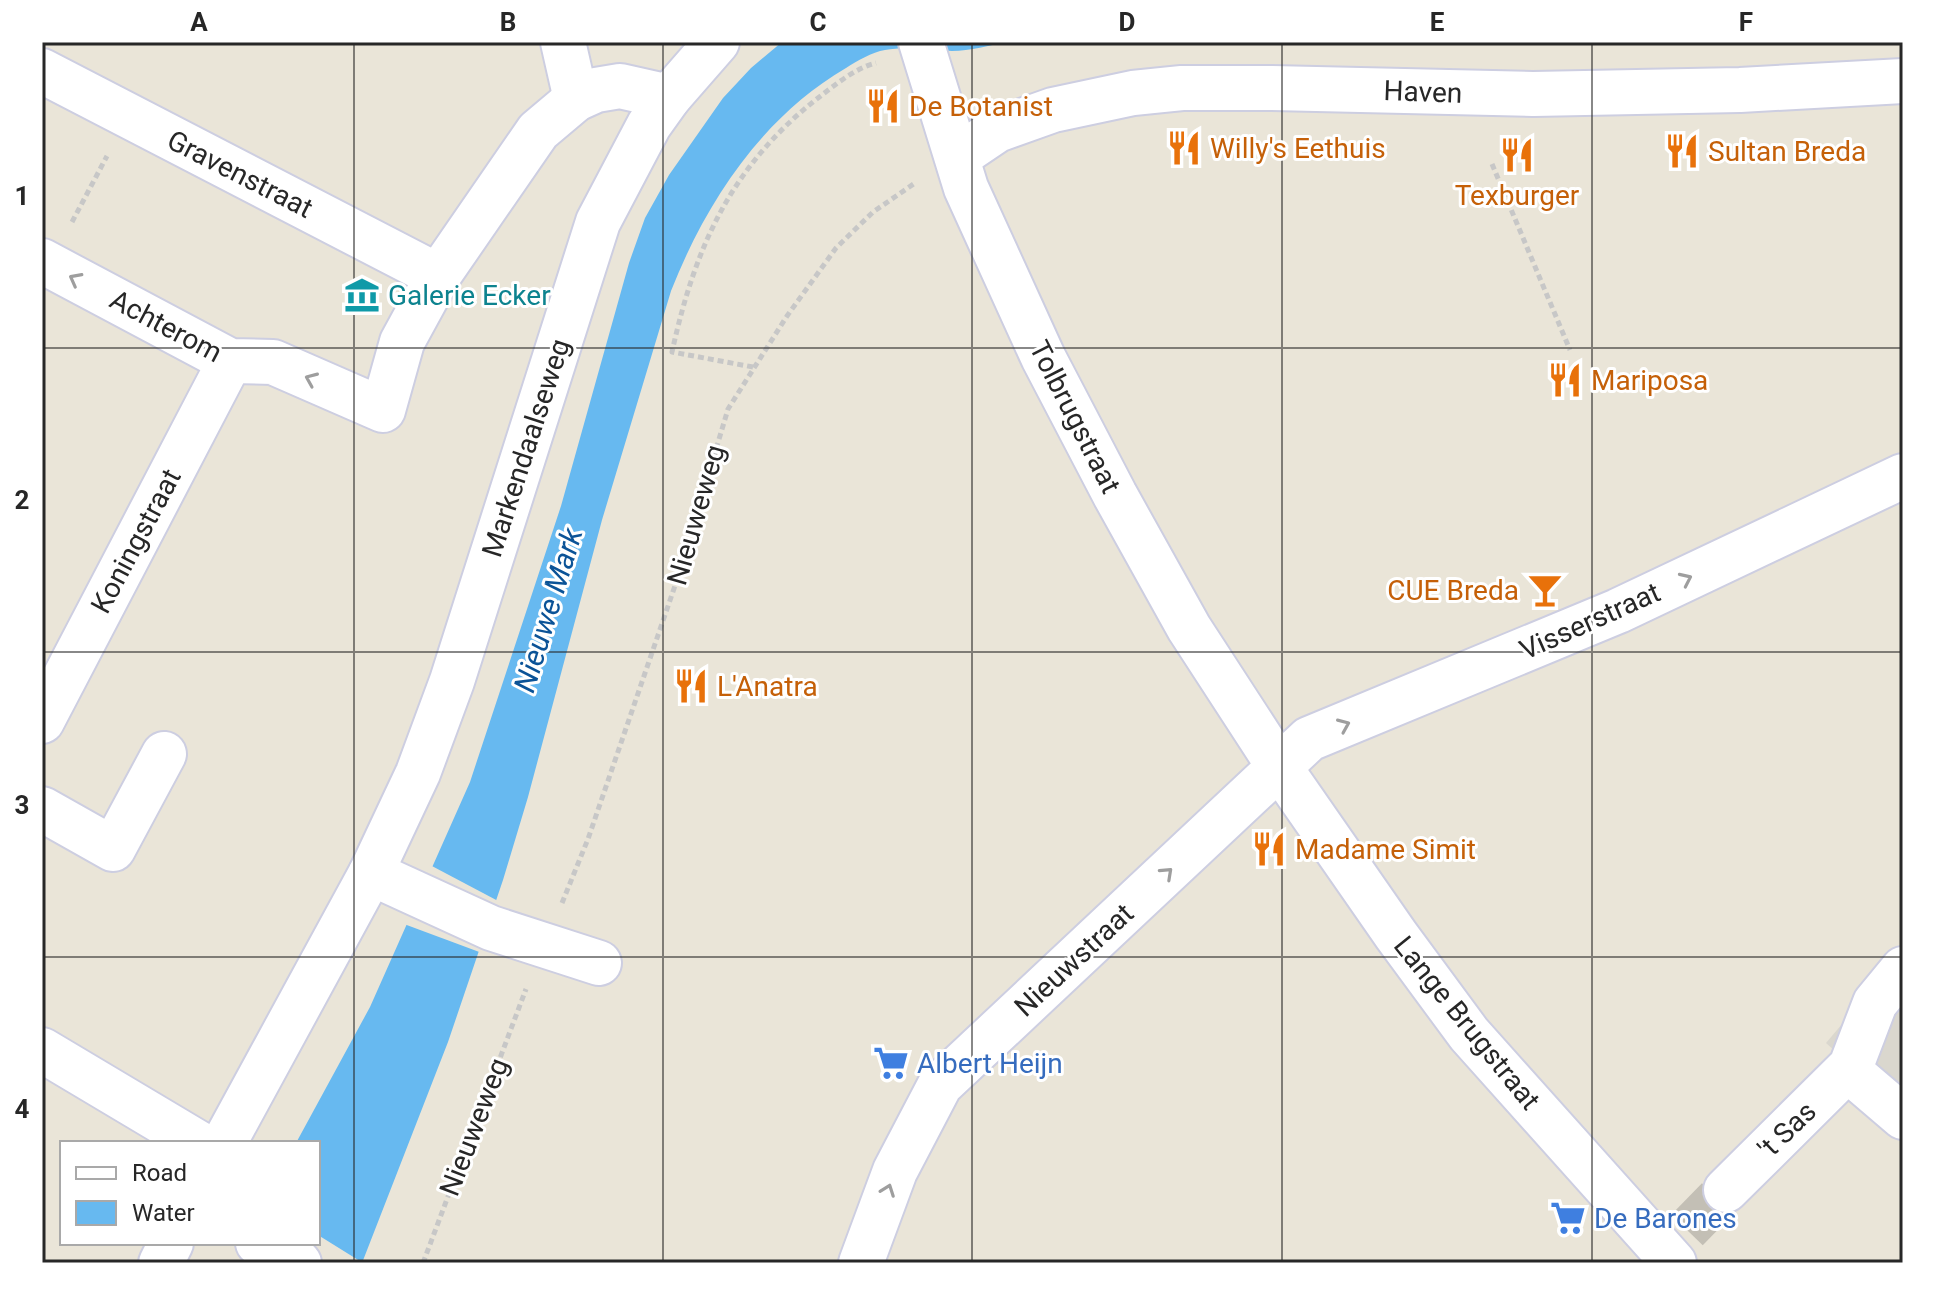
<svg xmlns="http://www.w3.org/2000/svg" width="1945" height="1305" font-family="Roboto,sans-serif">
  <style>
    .plaza { fill: #dad7ce }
    .water { fill: #67b9f0 }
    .pier { fill: #eae5d8 }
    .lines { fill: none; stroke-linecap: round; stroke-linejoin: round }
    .minor-tunnel { stroke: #c3bfb5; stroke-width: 44; stroke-dasharray: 44 22; stroke-linecap: butt }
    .minor-casing { stroke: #cdcee1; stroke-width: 48 }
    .path { stroke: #c7c7c7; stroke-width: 5; stroke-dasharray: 6 4; stroke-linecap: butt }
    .minor { stroke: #fff; stroke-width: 44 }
    .oneway { stroke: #9e9e9e }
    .grid { fill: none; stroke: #272727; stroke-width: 2; stroke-opacity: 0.55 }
    .labels { text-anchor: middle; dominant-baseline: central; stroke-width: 6; stroke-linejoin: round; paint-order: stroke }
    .street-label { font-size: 28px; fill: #272727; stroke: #fff }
    .food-label { font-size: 28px; fill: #c56008; stroke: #fff; text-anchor: start }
    .culture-label { font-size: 28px; fill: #0d838f; stroke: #fff; text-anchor: start }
    .shop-label { font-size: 28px; fill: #366cbe; stroke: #fff; text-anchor: start }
    .water-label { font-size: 30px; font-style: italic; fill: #0b5397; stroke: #fff }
    .neatline { fill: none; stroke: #272727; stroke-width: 3 }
    .grid-label { font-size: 26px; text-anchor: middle; font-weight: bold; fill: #272727 }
  </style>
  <rect width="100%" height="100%" fill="#eae5d8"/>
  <polygon class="plaza" points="1903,952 1903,1111 1826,1043"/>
  <path class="water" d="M782,42H1007C990,45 970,51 952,51C931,50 906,46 885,50C872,52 857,61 846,68C762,117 706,202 671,291L602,520L528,797L503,880L448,1042L362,1263H229L318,1243V1143H296L370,1007L470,782L561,506L629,263L645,218L669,175L723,98L751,68Z"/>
  <g class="pier">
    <polygon points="430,865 500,902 482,953 404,924"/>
    <polygon points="318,1235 363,1263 225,1263 236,1243 318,1243"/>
  </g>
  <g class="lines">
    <polyline class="minor-tunnel" points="1687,1230 1726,1190"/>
    <g class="minor-casing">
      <g id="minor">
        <polyline points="563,42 576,99"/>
        <polyline points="921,42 966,188 1043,357 1115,495 1189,628 1280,768 1396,935 1469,1034 1674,1263"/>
        <polyline points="42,71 438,276"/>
        <polyline points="957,157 997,130 1053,110 1133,93 1182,88 1272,88 1533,94 1740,90 1903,81"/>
        <polyline points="42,261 230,361 273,362 383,410 402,342 438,276 538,131 576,99 596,90 620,86 669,97"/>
        <polyline points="42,721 230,361"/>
        <polyline points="42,809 113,849 164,754"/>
        <polyline points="371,873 491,928 599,963"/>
        <polyline points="42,1050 198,1143"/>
        <polyline points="1848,1070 1903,1117"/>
        <polyline points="224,1143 371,873 418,773 452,681 598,222 649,125 669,97 717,42"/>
        <polyline points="1726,1190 1851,1066 1875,1003 1903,969"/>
        <polyline points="258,1243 299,1263"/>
        <polyline points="161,1263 171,1243"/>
        <polyline points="861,1263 895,1171 940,1085 1309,739 1618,611 1903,476"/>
      </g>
    </g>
    <g class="path">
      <polyline points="1492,164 1570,350"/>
      <polyline points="72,222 107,156"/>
      <path d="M753,367L672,352C695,247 731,166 818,98C835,85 855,68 876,63"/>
      <polyline points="562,903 588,839 678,577 728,409 787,316 836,248 873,212 915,183"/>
      <polyline points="423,1263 526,989"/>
    </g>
    <use href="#minor" class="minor"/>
  </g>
  <defs><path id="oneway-chevron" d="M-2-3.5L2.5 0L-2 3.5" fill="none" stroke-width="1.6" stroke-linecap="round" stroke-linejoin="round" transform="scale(2)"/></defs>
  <g class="oneway">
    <use href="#oneway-chevron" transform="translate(75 279) rotate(-152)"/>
    <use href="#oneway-chevron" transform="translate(311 379) rotate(-157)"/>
    <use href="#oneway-chevron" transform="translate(1686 579) rotate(-25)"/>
    <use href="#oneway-chevron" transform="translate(1344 725) rotate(-23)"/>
    <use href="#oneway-chevron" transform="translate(1167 873) rotate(-43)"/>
    <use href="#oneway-chevron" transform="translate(888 1190) rotate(-70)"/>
  </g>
  <path class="grid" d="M354,42V1263M663,42V1263M972,42V1263M1282,42V1263M1592,42V1263M42,348H1903M42,652H1903M42,957H1903"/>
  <defs>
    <g id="restaurant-bare" transform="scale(2.76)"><path d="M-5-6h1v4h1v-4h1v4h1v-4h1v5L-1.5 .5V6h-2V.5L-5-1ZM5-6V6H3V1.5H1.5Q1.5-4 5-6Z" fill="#e8710a" stroke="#fff" stroke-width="2.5" paint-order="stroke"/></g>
    <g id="museum-bare" transform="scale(2.76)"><path d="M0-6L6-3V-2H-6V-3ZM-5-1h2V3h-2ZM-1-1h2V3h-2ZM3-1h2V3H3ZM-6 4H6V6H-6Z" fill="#0f9aa8" stroke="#fff" stroke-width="2.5" paint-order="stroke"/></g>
    <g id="bar-bare" transform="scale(2.76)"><path d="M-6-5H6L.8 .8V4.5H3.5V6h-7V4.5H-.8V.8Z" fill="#e8710a" stroke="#fff" stroke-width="2.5" paint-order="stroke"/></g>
    <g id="supermarket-bare" transform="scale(2.76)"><path d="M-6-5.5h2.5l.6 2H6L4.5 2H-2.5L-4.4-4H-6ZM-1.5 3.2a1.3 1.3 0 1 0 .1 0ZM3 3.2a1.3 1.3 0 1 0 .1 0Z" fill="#3f7fe0" stroke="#fff" stroke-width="2.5" paint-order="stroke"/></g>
  </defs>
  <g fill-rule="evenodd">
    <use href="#restaurant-bare" x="883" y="106"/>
    <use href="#restaurant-bare" x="1184" y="148"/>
    <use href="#restaurant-bare" x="1682" y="151"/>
    <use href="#restaurant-bare" x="1517" y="155"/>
    <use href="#museum-bare" x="362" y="295"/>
    <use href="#restaurant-bare" x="1565" y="380"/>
    <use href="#bar-bare" x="1545" y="590"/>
    <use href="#restaurant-bare" x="691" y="686"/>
    <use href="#restaurant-bare" x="1269" y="849"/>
    <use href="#supermarket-bare" x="891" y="1063"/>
    <use href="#supermarket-bare" x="1568" y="1218"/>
  </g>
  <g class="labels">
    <g class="street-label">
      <text transform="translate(1423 92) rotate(2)">Haven</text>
      <text transform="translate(240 174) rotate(27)">Gravenstraat</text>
      <text transform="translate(166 326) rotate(28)">Achterom</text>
      <text transform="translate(1075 417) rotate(63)">Tolbrugstraat</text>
      <text transform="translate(526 448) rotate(-72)">Markendaalseweg</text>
      <text transform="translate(696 515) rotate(-74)">Nieuweweg</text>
      <text transform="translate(136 541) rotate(-62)">Koningstraat</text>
      <text transform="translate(1590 621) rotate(-24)">Visserstraat</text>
      <text transform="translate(1074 960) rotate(-43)">Nieuwstraat</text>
      <text transform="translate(1467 1023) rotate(51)">Lange Brugstraat</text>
      <text transform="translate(474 1127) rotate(-69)">Nieuweweg</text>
      <text transform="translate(1787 1130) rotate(-44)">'t Sas</text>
    </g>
    <g class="food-label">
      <text x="909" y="106">De Botanist</text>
      <text x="1210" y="148">Willy's Eethuis</text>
      <text x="1708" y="151">Sultan Breda</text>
      <text x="1517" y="195" text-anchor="middle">Texburger</text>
      <text x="1591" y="380">Mariposa</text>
      <text x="1519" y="590" text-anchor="end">CUE Breda</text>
      <text x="717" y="686">L'Anatra</text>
      <text x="1295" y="849">Madame Simit</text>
    </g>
    <g class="culture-label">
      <text x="388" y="295">Galerie Ecker</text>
    </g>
    <g class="shop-label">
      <text x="917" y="1063">Albert Heijn</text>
      <text x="1594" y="1218">De Barones</text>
    </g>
    <g class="water-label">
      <text transform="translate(548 610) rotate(-73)">Nieuwe Mark</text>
    </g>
  </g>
  <rect width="1945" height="1305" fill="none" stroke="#ffffff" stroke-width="88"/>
  <rect x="60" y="1141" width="260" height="104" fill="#ffffff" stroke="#a9a9a9" stroke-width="2"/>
  <rect x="76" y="1167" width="40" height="12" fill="#ffffff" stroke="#a9a9a9" stroke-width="2"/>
  <text x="132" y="1181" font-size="24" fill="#272727">Road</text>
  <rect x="76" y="1201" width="40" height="24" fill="#67b9f0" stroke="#a9a9a9" stroke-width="2"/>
  <text x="132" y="1221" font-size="24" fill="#272727">Water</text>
  <rect x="44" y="44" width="1857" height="1217" class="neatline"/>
  <g class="grid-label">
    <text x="199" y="31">A</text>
    <text x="508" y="31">B</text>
    <text x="818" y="31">C</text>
    <text x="1127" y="31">D</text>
    <text x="1437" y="31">E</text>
    <text x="1746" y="31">F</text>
    <text x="22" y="205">1</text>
    <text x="22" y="509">2</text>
    <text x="22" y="814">3</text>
    <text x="22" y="1118">4</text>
  </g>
</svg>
